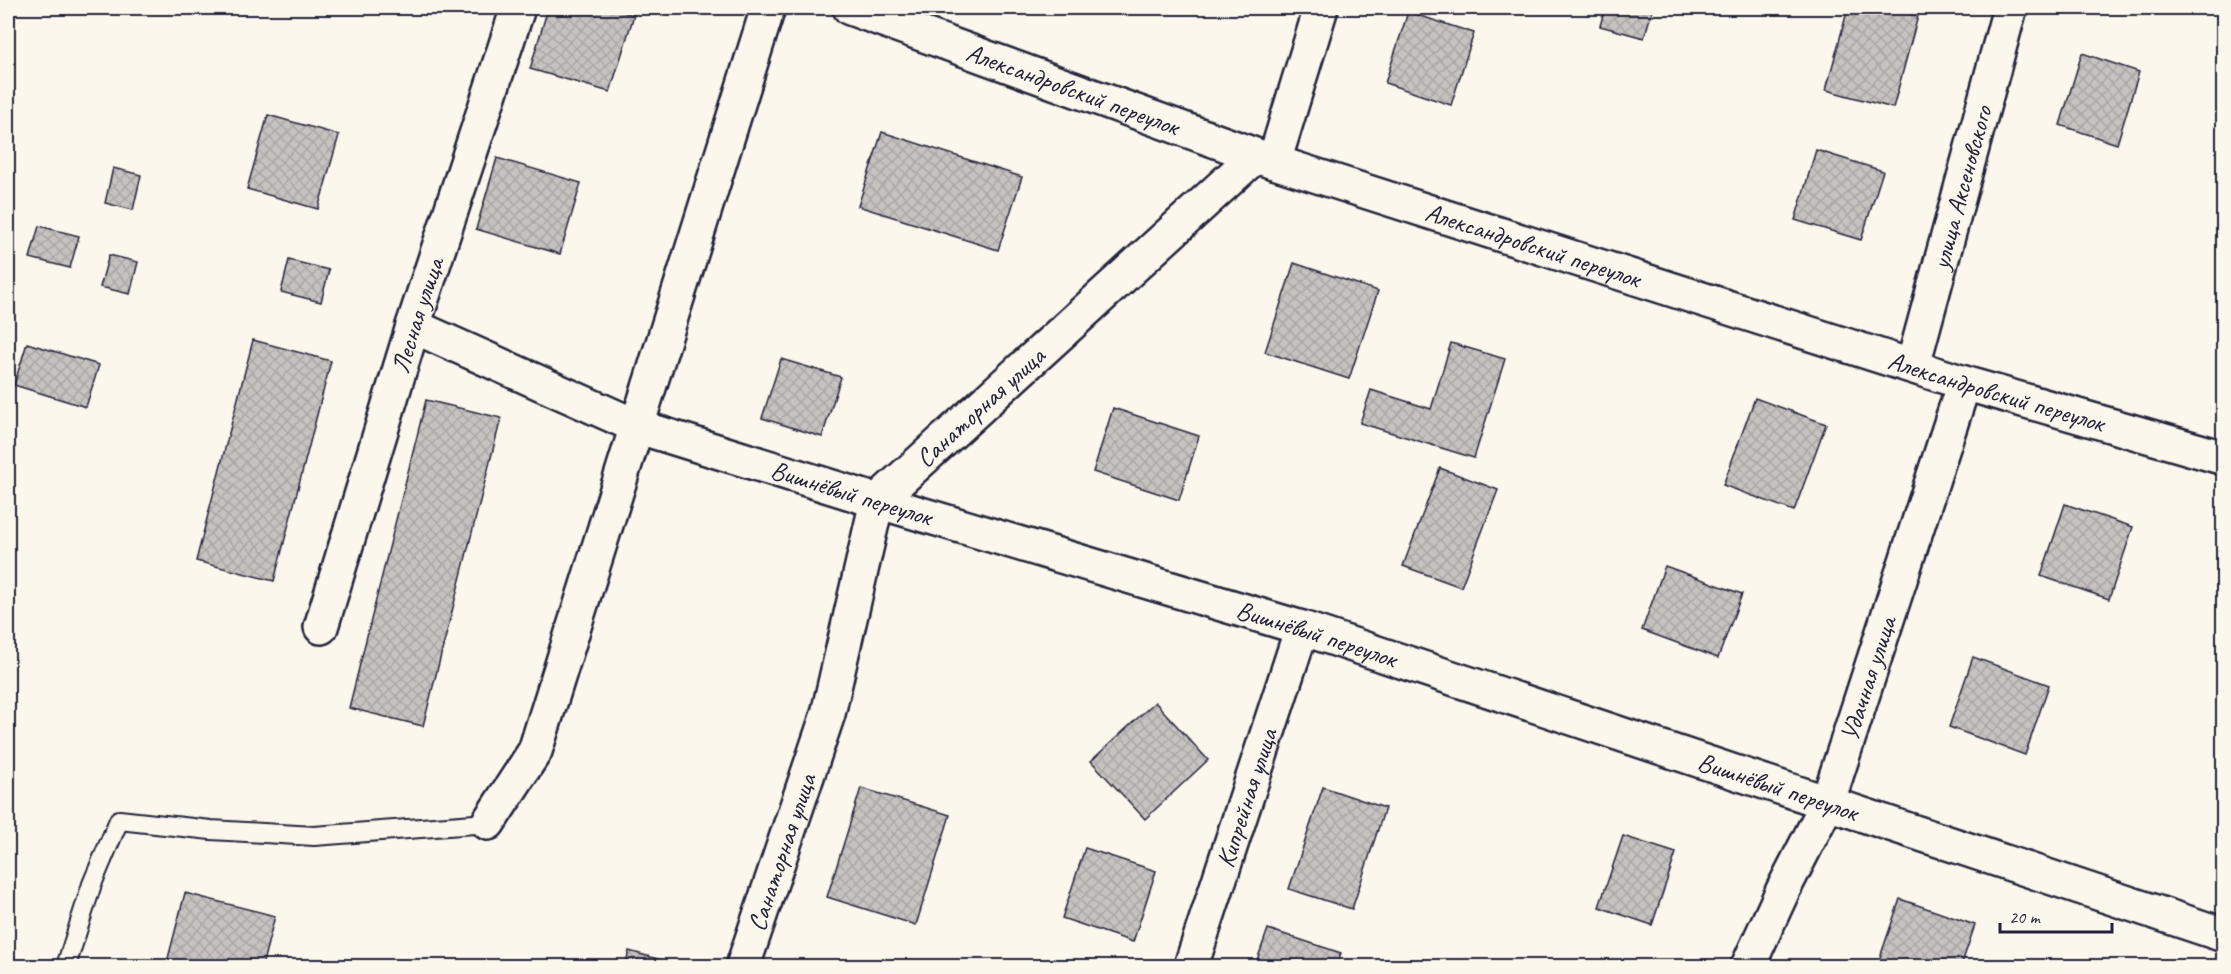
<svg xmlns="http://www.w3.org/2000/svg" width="2231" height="974" font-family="Caveat,sans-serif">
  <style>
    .building { fill: url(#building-cross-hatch); stroke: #22223b; stroke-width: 1.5 }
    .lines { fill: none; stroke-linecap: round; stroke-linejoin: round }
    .service-casing { stroke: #22223b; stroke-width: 22 }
    .minor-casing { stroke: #22223b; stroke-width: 38 }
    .service { stroke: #fbf7ec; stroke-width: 18 }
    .minor { stroke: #fbf7ec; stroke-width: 33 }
    .labels { text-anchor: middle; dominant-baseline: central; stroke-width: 4.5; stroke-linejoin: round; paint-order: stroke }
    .street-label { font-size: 26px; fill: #22223b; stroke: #fbf7ec }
  </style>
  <defs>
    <pattern id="building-cross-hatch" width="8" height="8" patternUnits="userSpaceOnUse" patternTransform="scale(1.5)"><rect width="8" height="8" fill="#c6c2c0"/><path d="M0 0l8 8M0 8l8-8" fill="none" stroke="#aaa6a6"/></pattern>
  </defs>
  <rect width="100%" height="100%" fill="#fbf7ec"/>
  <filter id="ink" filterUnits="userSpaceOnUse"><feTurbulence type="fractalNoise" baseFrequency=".0167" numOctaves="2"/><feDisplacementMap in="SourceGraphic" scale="12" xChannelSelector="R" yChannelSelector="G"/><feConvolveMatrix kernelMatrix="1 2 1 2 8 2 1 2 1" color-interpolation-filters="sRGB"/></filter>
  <g filter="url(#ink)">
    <g class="building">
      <polygon points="548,8 609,8 634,15 610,92 530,69"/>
      <polygon points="1605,8 1653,8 1644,38 1600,26"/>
      <polygon points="1848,8 1886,8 1918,16 1893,108 1826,90"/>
      <polygon points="1408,12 1474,33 1451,105 1385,83"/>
      <polygon points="2082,53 2139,72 2117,144 2060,125"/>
      <polygon points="268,115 339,135 318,209 247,189"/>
      <polygon points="882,132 1022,177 998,250 858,206"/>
      <polygon points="1816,150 1883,171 1861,240 1795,220"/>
      <polygon points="497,158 581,183 560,254 476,229"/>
      <polygon points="113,168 141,175 133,210 105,203"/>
      <polygon points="39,226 79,236 70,268 30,258"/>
      <polygon points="109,255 138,262 130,294 100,287"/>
      <polygon points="289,260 329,270 321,302 281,292"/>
      <polygon points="1294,263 1378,291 1349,379 1265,352"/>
      <polygon points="253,340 331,361 274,581 196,561"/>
      <polygon points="27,343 99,365 86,407 14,385"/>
      <polygon points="1451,343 1505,359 1474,458 1360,423 1371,390 1431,409"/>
      <polygon points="781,359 841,377 822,437 762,418"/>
      <polygon points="1755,398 1826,424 1794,511 1723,485"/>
      <polygon points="426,400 501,418 423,726 349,708"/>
      <polygon points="1113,408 1199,436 1179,500 1093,472"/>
      <polygon points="1440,468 1498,490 1461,587 1403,566"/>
      <polygon points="2065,504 2133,527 2109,599 2041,576"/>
      <polygon points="1665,566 1742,594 1718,658 1642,630"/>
      <polygon points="1973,657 2049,685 2025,755 1949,727"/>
      <polygon points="1155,702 1208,760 1145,819 1091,761"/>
      <polygon points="1323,787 1385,808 1352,909 1289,889"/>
      <polygon points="861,788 950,815 916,925 827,897"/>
      <polygon points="1623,836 1676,853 1652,925 1599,907"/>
      <polygon points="1085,848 1156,871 1133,942 1062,918"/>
      <polygon points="185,893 275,916 262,966 166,966"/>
      <polygon points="1900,899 1975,925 1961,966 1877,966"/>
      <polygon points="1268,929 1341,953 1336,966 1255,966"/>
      <polygon points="629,951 683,966 625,966"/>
    </g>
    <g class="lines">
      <g class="service-casing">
        <polyline id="service" points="66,966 92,884 119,820 211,830 314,836 488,823"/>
      </g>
      <g class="minor-casing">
        <g id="minor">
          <path id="s1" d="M850,8L1274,162L1964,383L2224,458"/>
          <path id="s2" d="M413,326L636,426L877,501L1302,628L2224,935"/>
          <path id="s3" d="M1913,365L2010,8"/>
          <path id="s4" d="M321,627L413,326L518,8"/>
          <polyline points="488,823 535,751 768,8"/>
          <path id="s5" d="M743,966L828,714L877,501L1255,156L1274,162L1321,8"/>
          <path id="s6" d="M1191,966L1302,628"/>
          <path id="s7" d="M1748,966L1783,890L1827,804L1964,383"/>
        </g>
      </g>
      <use href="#service" class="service"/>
      <use href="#minor" class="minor"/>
    </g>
  </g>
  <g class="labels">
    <g class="street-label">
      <text stroke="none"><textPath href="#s1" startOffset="237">Александровский переулок</textPath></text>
      <text stroke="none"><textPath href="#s3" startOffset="184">улица Аксеновского</textPath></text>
      <text stroke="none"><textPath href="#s1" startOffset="723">Александровский переулок</textPath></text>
      <text stroke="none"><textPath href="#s4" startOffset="326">Лесная улица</textPath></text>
      <text stroke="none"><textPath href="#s1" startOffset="1209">Александровский переулок</textPath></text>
      <text stroke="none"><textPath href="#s5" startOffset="624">Санаторная улица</textPath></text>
      <text stroke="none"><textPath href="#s2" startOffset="470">Вишнёвый переулок</textPath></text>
      <text stroke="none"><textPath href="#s2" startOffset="956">Вишнёвый переулок</textPath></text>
      <text stroke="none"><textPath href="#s7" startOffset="312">Удачная улица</textPath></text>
      <text stroke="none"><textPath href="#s2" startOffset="1442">Вишнёвый переулок</textPath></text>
      <text stroke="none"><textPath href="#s6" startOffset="177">Кипрейная улица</textPath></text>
      <text stroke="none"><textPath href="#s5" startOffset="120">Санаторная улица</textPath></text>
    </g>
  </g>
  <rect width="2231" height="974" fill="none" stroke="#fbf7ec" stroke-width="30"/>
  <rect x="15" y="15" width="2201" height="944" fill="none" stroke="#22223b" stroke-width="2" filter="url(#ink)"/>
  <path d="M2000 923v9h112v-9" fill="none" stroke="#22223b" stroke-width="3"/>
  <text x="2009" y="923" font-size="18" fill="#22223b" stroke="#fbf7ec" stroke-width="4.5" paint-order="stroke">20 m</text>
</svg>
